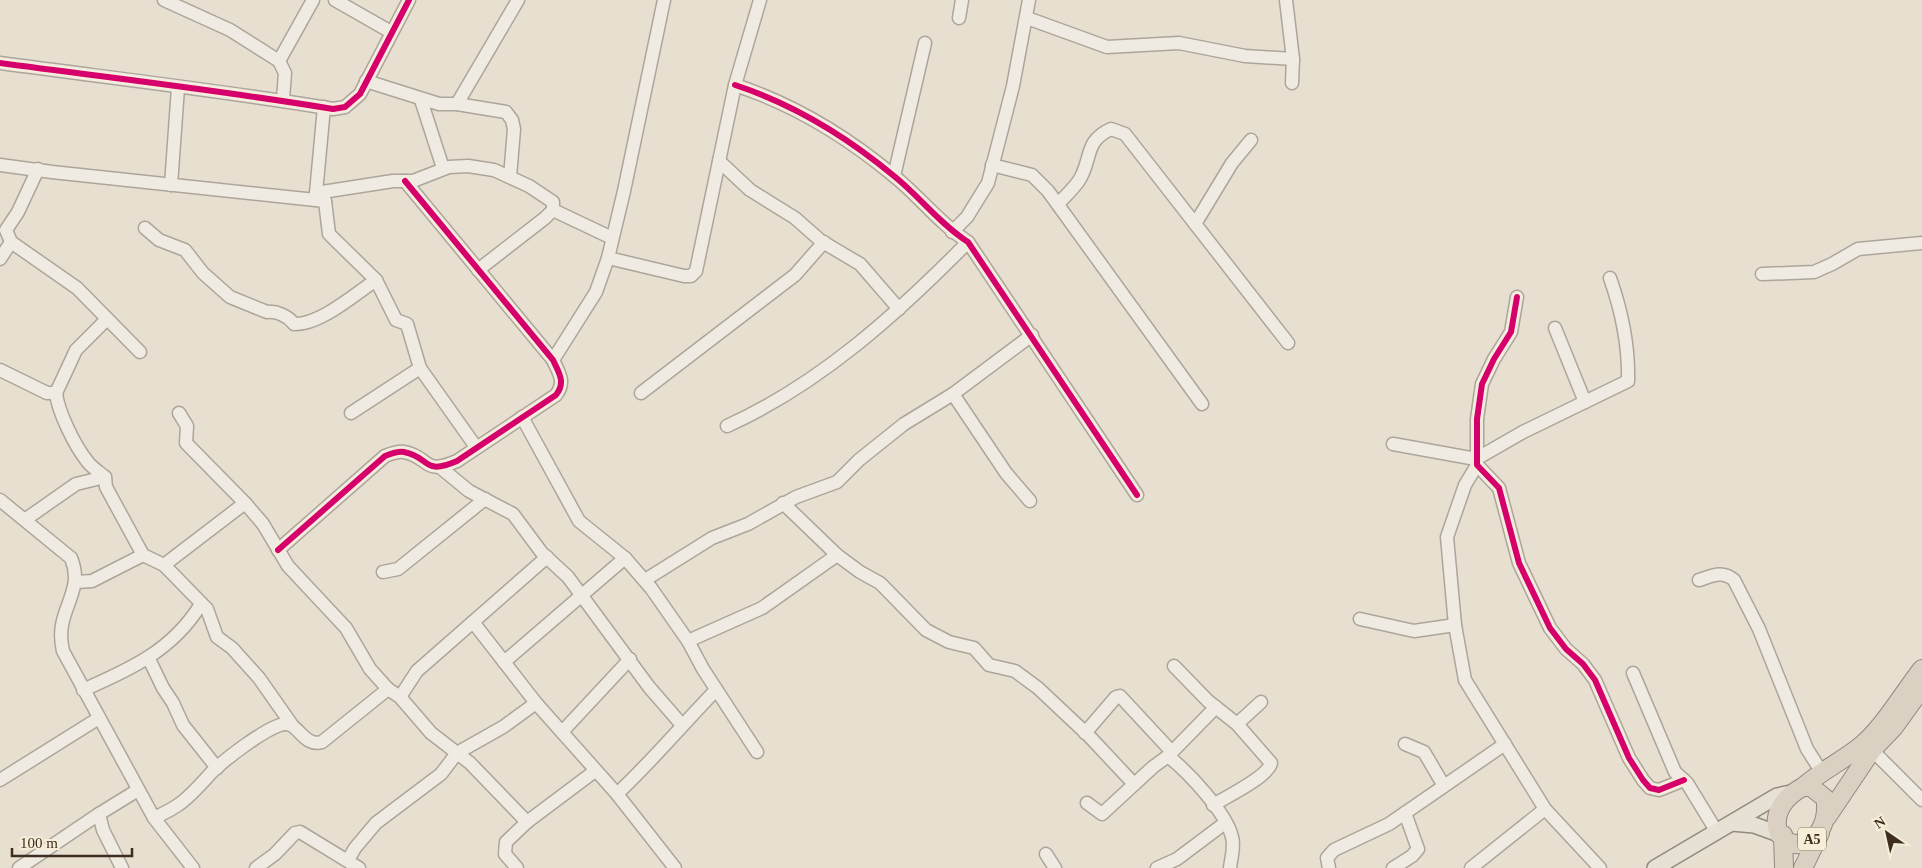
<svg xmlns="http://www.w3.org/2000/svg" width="1922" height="868" font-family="Georgia,serif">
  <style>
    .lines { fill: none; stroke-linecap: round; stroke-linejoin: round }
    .minor-casing { stroke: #ada599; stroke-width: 15 }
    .major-casing { stroke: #928b80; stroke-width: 18 }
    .highway-casing { stroke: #928b80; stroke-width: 20 }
    .minor { stroke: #efebe3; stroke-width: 12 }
    .major { stroke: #e6e1d4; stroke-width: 15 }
    .highway { stroke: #dad1c2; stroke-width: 18 }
    .cycleway-casing { stroke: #f7eed8; stroke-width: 9 }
    .cycleway { stroke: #d6006c; stroke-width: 6 }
    .labels { text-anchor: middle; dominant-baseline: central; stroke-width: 4.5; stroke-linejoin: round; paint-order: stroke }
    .shield { fill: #f7eed8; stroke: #756857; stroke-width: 1 }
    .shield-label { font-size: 14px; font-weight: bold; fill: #3d2e20 }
  </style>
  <rect width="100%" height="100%" fill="#e7e0d1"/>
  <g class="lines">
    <g class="minor-casing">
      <g id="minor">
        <polyline points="164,0 230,30 279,61 285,73 283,99"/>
        <polyline points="335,0 391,32"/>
        <polyline points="1286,0 1293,59 1292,83"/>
        <polyline points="959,18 962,0"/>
        <polyline points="1027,18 1107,47 1179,43 1245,56 1293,59"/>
        <polyline points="279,61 313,0"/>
        <path d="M0,63C111,78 225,91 333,109L345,107L360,94L409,0"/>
        <polyline points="366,81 439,104 457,104 506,112 512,120 514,129 510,177"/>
        <path d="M735,85C793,104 846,136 894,176C920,197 940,224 968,242L1137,495"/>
        <polyline points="421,100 443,168"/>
        <polyline points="457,104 518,0"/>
        <polyline points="324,107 316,193 325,201 329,234 376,280 396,320 407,324 420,368 476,447"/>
        <polyline points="719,161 750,190 795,218 821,241 860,264 899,309"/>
        <polyline points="0,165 52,172 325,201"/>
        <polyline points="992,165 1032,175 1048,191 1202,404"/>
        <polyline points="38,169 18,212 6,230 11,242 77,288 140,352"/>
        <polyline points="894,176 925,43"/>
        <polyline points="171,185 178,88"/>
        <polyline points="316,193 393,181 413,181 449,167 468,166 494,170 529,186 553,202 553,210 545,218 478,270"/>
        <path d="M1058,204C1065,196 1076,187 1081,177C1092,156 1085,141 1111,129L1125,134L1288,343"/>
        <polyline points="553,210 612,238"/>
        <polyline points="1195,224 1232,163 1251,140"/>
        <path d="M145,228L159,240L185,250L203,273L230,297L267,312C277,311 288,316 294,324C320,325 355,294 376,280"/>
        <polyline points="952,232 967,217 988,183 1013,86 1029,0"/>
        <polyline points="608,258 684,276 691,276 696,271 735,85 760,0"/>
        <polyline points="0,259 11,242"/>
        <polyline points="1762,274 1814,272 1832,264 1858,249 1922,243"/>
        <polyline points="1517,297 1511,332 1494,359 1482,384 1477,419 1477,465 1499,488 1519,563 1550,628 1566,649 1583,664 1595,680 1629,758 1643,780 1650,788 1659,790 1684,780"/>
        <polyline points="1555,328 1585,402"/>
        <polyline points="553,360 596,292 608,258 624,191 664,0"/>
        <path d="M0,370L47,393H56C58,412 75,446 87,461C91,467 99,472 105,477L106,487L143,555L164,565L207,609L217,637L232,648L259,678L292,725"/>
        <polyline points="56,393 76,350 107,319"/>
        <polyline points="641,393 795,275 824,242"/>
        <polyline points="953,394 1006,473 1030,501"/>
        <polyline points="179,413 187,426 186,443 245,503"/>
        <polyline points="351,413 420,368"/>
        <polyline points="522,417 579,521 625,558 651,588 688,641 703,669 757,752"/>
        <path d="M727,426C820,384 897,314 968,242"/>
        <path d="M1393,444L1476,459L1523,432L1628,381C1629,345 1622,312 1610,278"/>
        <polyline points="441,468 469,491 513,514 542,553 568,577 649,687 682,725"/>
        <path d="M0,500L71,558C86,594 53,610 63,651L154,818L193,868"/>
        <polyline points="783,503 837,555 860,572 880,583 926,630 949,642 974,648 989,665 1015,671 1038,688 1089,736 1134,784"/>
        <polyline points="26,519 76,484 105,477"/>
        <path d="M278,550L385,456C390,454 398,451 404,452C431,457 422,476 457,461L556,395C566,382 559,373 553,360L405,181"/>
        <polyline points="164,565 245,503 263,524 288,566 346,628 370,669 388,689 400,697 431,733 470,763 527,822"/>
        <polyline points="383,572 398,569 485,499"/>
        <polyline points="645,580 712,538 748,524 796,497 837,482 859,460 904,424 953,394 1032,335"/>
        <path d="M1699,580C1712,576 1722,570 1734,580L1759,629L1807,749L1821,771"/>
        <polyline points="77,582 92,581 143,555"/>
        <polyline points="1360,619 1414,631 1455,625 1465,680 1545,809 1600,868"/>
        <polyline points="473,622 536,703 617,794 675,868"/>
        <polyline points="1455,625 1447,537 1465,485 1477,465"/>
        <polyline points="688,641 762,608 837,555"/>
        <polyline points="149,659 163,688 173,703 183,725 217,768"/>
        <polyline points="504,662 625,558"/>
        <path d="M1174,666L1208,701L1237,724L1271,763C1268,777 1226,797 1213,805"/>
        <polyline points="1633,673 1675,772 1687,783 1717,832"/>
        <path d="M83,690C131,669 173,650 201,604"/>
        <polyline points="400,697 417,671 547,557"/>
        <polyline points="1237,724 1261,702"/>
        <polyline points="562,732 630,659"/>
        <polyline points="1085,733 1116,697 1120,696 1172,752"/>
        <polyline points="1405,744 1424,752 1444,786"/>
        <polyline points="1872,750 1922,800"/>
        <path d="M1168,756C1188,772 1226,812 1232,837C1235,847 1231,858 1230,868"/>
        <polyline points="0,780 99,718"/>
        <path d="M617,794C652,761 683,724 716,690"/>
        <polyline points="1087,803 1102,814 1153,767 1168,756 1216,707"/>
        <path d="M154,818C162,814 171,810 178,805C190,797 201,784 211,773C225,759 262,731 280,725C298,718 302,748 322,742L388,689"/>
        <polyline points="1046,854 1055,868"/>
        <polyline points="348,860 355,848 376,823 441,774 457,753 503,727 536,703"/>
        <polyline points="19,868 99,814"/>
        <polyline points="122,868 103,830 99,814 138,790"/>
        <polyline points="256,868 275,854 295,833 300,832 359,868"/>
        <polyline points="517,868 505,854 506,842 527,822 595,771"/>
        <polyline points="1157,868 1177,859 1225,823"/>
        <polyline points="1329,868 1327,858 1334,850 1389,824 1505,744"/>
        <polyline points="1393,868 1412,856 1418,849 1405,813"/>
        <polyline points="1471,868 1545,809"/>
      </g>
    </g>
    <g class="major-casing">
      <g id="major">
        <polyline points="1732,823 1754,825 1779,834"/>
        <polyline points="1655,868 1777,796 1791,793"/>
      </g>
    </g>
    <g class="highway-casing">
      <g id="highway">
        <path d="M1803,787H1811L1825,798C1831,823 1812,856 1783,840V835L1779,834C1771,814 1785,796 1803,787Z"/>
        <path d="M1803,787C1822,770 1843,761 1862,745C1884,726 1904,692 1922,669"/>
        <polyline points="1827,817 1872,750 1894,727 1922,688"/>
        <polyline points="1783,835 1784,868"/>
        <polyline points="1803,868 1820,833"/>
      </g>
    </g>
    <use href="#minor" class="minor"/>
    <use href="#major" class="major"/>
    <use href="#highway" class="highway"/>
    <g class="cycleway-casing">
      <g id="cycleway">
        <path d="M0,63C111,78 225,91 333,109L345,107L360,94L409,0"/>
        <path d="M735,85C793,104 846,136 894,176C920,197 940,224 968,242L1137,495"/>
        <polyline points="1517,297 1511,332 1494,359 1482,384 1477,419 1477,465 1499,488 1519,563 1550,628 1566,649 1583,664 1595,680 1629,758 1643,780 1650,788 1659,790 1684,780"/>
        <path d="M278,550L385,456C390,454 398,451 404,452C431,457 422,476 457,461L556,395C566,382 559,373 553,360L405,181"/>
      </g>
    </g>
    <use href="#cycleway" class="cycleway"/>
  </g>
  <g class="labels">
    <rect class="shield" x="1798" y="827.5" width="28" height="23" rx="4"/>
    <g class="shield-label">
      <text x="1812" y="839">A5</text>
    </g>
  </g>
  <g transform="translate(1887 833) rotate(326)" stroke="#f7eed8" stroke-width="4" paint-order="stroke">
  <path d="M0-4L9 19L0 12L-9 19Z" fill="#3d2e20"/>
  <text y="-8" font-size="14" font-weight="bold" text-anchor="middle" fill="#3d2e20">N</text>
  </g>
  <path d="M12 848v8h120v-8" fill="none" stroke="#3d2e20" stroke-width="2.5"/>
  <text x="20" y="848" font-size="15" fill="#3d2e20" stroke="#f7eed8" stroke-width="4" paint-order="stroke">100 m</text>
</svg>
